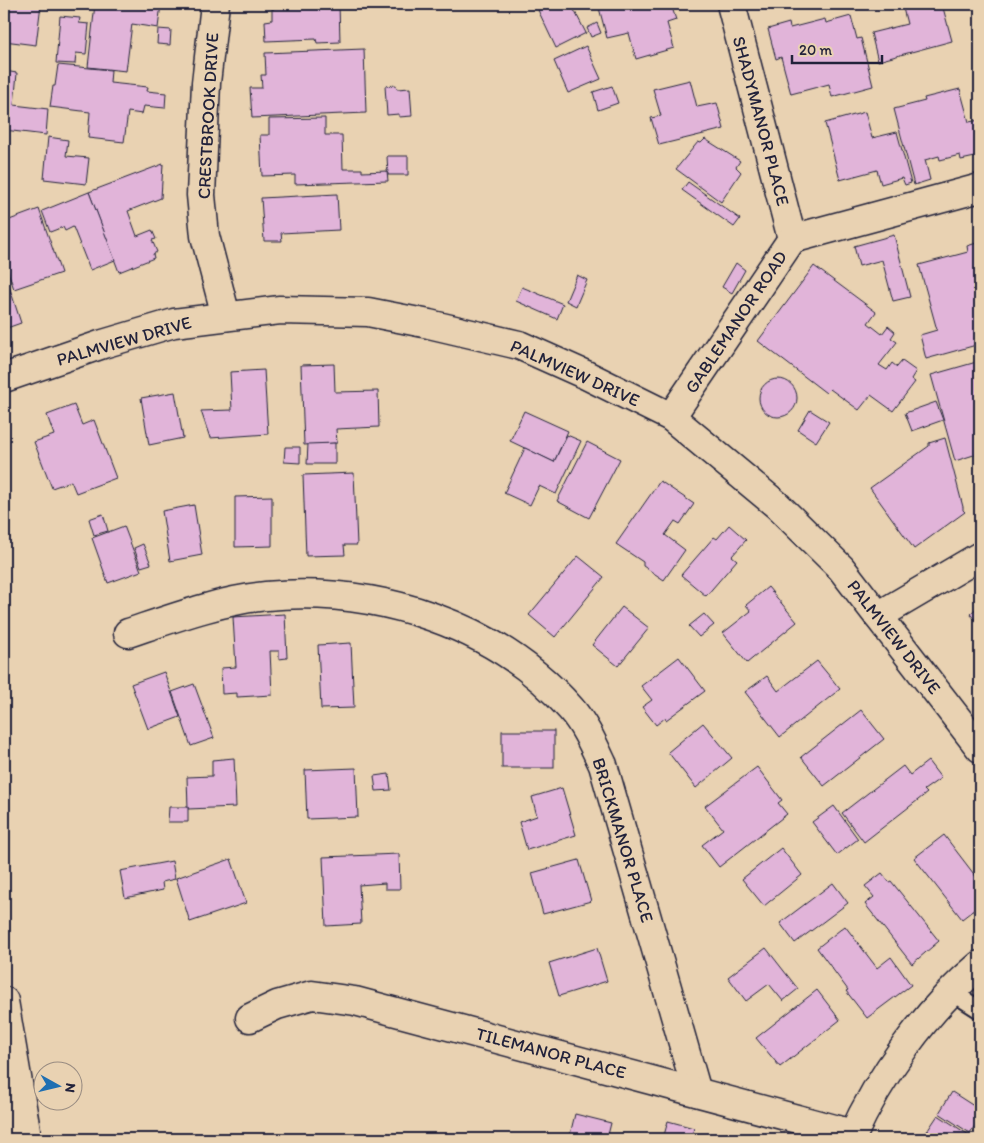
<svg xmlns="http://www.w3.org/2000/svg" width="984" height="1143" font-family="Itim,sans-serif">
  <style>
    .building { fill: #e1b4d9; stroke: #22223b }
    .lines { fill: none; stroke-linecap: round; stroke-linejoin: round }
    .service-casing { stroke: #22223b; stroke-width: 20 }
    .minor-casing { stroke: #22223b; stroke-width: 31 }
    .tertiary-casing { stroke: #22223b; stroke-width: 31 }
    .secondary-casing { stroke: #22223b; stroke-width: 31 }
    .service { stroke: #e9d2b2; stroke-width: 16 }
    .minor { stroke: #e9d2b2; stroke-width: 28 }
    .tertiary { stroke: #e9d2b2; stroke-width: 28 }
    .secondary { stroke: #e9d2b2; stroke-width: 28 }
    .labels { text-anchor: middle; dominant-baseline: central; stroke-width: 4.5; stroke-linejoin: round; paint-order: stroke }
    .street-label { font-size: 18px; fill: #22223b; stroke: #e9d2b2 }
  </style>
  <rect width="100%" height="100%" fill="#e9d2b2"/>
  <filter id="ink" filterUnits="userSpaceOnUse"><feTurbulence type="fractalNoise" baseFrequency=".02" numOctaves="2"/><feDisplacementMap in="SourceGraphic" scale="10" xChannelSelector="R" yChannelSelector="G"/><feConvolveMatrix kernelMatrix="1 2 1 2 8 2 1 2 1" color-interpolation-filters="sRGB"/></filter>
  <g filter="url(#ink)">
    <g class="building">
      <polygon points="4,4 41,4 36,45 4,41"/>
      <polygon points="95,4 161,4 158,28 132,24 126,71 88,67"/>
      <polygon points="274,4 339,4 340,42 317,43 316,39 266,41 265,21 272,20 272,9 274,9"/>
      <polygon points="550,4 571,4 586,33 556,48 538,10"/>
      <polygon points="598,4 671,4 676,20 667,23 674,48 636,59 629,33 607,38"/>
      <polygon points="902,4 942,4 952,41 878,61 871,33 907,24"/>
      <polygon points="60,16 80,18 79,23 89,24 86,54 76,53 75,64 56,63"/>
      <polygon points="851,16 857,39 861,38 873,86 832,97 829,84 791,94 781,57 776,59 768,29 789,23 790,28 825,19 826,23"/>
      <polygon points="597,23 601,33 591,37 587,28"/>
      <polygon points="158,29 171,30 170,45 157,44"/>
      <polygon points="586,46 601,79 568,93 554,61"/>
      <polygon points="364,49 366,113 252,118 250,88 262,88 261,75 266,75 265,53"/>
      <polygon points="58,65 111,70 110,83 148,87 147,91 166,93 165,108 144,106 142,114 128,112 124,142 88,138 90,112 50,107 53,86 55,86"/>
      <polygon points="4,71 17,73 14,105 48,109 46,135 4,130"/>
      <polygon points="690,80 697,107 717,103 724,129 659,145 651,118 661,116 653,89"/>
      <polygon points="396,85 397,89 410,88 412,116 399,117 399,114 387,115 385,86"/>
      <polygon points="612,86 618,103 598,110 593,92"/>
      <polygon points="960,89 969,122 980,120 980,157 976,158 975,157 961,160 960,155 940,160 939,156 925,160 930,180 914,185 894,109 925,101 924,98"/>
      <polygon points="865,112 872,138 897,132 911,183 905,185 902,178 881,184 877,170 840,180 825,123"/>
      <polygon points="325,118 325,135 342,135 343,169 362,169 362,172 387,171 388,181 295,184 295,175 262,176 260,135 269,135 269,119"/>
      <polygon points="48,137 68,140 66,156 89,158 86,184 44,179"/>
      <polygon points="705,139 740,161 736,167 741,172 721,202 676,169 698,142 701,143"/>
      <polygon points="387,156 408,156 408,175 388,175"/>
      <polygon points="163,164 161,198 128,211 137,236 152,230 156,239 152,240 157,252 153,254 154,258 119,272 89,192"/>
      <polygon points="688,182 740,219 734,227 682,190"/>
      <polygon points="89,192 115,260 90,270 73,227 65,231 63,227 50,232 42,211"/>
      <polygon points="337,194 339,230 281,233 282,241 264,241 261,198"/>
      <polygon points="39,209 61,273 14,289 4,260 4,222"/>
      <polygon points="894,235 910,297 893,301 882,260 859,266 854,246"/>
      <polygon points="980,242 980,344 926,359 920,335 937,330 919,265 968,252 967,246"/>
      <polygon points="736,263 745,270 732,293 722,287"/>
      <polygon points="814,266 876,312 868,323 882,334 888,326 895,332 891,338 897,342 879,365 887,370 892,363 897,367 902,361 916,371 911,379 915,382 893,411 871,395 859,410 830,389 826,393 758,341"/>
      <polygon points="4,270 11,292 4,294"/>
      <polygon points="577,275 587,280 576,306 566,301"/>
      <polygon points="522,287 563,304 557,319 516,301"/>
      <polygon points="11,292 21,323 4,329 4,295"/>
      <polygon points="980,361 980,453 955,461 931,375"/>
      <polygon points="334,364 335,392 378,391 379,427 336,429 337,443 304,445 301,365"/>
      <polygon points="264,370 268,434 210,438 201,411 232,410 230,372"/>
      <circle cx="778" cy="398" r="19"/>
      <polygon points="175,392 183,438 149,445 141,398"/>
      <polygon points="936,402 943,420 912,431 905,413"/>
      <polygon points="74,405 82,425 94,420 116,478 76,493 71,481 52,488 34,442 54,435 47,415"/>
      <polygon points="810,410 829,422 816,442 798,430"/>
      <polygon points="524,411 568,431 554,462 510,441"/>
      <polygon points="567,435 581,441 556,494 539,486 530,505 504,493 525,448 554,462"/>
      <polygon points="945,438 963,507 963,510 965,512 914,549 870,488 929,446 929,443"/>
      <polygon points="587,442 620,459 589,518 557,501"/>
      <polygon points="335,443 335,464 307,464 308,444"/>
      <polygon points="285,447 300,447 300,463 284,462"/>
      <polygon points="354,473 357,545 344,545 345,555 306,556 303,475"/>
      <polygon points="660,481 694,504 680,524 675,521 665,535 685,550 664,580 643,566 643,562 616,544"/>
      <polygon points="272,496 272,546 235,547 235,497"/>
      <polygon points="194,505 202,555 170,561 162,511"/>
      <polygon points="103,514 108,531 94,535 89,519"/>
      <polygon points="729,525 746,540 732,556 737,560 706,596 681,575 714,537 717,539"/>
      <polygon points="124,526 141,571 108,583 92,538"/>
      <polygon points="143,544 151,564 141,567 134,548"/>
      <polygon points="578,556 604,577 555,637 529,615"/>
      <polygon points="768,587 797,622 747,663 723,633 751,611 746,605"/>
      <polygon points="980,605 980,623 979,624 970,614"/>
      <polygon points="622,607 649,628 618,666 592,645"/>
      <polygon points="285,614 287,658 279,659 279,651 270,651 272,695 237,697 237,693 222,694 221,668 236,667 233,617"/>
      <polygon points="704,614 714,625 699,637 689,626"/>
      <polygon points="351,643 354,708 321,709 318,645"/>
      <polygon points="679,657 705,691 666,720 665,718 656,725 642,707 652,700 641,686"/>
      <polygon points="817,661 840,689 780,737 745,692 767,676 778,691"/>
      <polygon points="164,672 180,717 148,729 131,684"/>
      <polygon points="194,684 214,738 191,746 172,692"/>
      <polygon points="861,710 884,739 824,786 801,757"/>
      <polygon points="703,723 732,758 696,788 668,752"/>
      <rect x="502" y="731" width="52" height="37"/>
      <polygon points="234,758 236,807 188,809 187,777 212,776 212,760"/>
      <polygon points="928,761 941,778 924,790 927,793 864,842 842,813 903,766 910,775"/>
      <polygon points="757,767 782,800 778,803 787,814 719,867 702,845 723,829 705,806"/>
      <polygon points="356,768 358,817 307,819 305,770"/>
      <polygon points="389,774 391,790 376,791 374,776"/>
      <polygon points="562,788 576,835 527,850 519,822 537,816 532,797"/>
      <polygon points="834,806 858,839 837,855 812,822"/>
      <polygon points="169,807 188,807 188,822 168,822"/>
      <polygon points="944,835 980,882 980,905 962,919 914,858"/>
      <polygon points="781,848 802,875 764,906 742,879"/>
      <polygon points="399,854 400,889 385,889 385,883 359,885 361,924 326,926 323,857"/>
      <polygon points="231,859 246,903 190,922 176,878"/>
      <polygon points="579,860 591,901 543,914 532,873"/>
      <polygon points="172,861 175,879 162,882 163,890 125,898 120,871"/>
      <polygon points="882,873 889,882 891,881 939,941 912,964 865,904 874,897 865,886"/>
      <polygon points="833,883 848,903 795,943 780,923"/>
      <polygon points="845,926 877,968 891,957 911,985 867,1018 846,991 848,990 817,948"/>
      <polygon points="597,948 607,981 559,996 549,963"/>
      <polygon points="766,948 798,989 783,1001 769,984 746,1001 728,977"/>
      <polygon points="817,990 840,1020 780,1067 756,1038"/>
      <polygon points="980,1049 980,1063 972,1057"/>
      <polygon points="952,1092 980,1110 980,1118 970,1133 939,1113"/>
      <polygon points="575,1114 611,1123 607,1139 569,1139"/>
      <polygon points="938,1115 969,1135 966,1139 930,1139 924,1136"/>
      <polygon points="668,1121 694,1128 691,1139 663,1139"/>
    </g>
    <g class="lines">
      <g class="service-casing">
        <polyline id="service" points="952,992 980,1010"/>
      </g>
      <g class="minor-casing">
        <g id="minor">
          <polyline points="215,4 206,83 201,195 205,236 226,316"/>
          <polyline points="731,4 792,239"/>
          <polyline points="671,417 792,239 980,188"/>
          <path d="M128,633C173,618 219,601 266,596C377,586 497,624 571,709C585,725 594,746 603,765L697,1092"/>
          <polyline points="4,1001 26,1130"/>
          <polyline points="250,1018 277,1005 312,995 355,1001 853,1134"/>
          <path d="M851,1139C879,1076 927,1009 980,965"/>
        </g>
      </g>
      <g class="tertiary-casing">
        <g id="tertiary">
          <polyline points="4,378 103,344 174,323 280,310 368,312 429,324 519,345 586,375 671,417 777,505 841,568 980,748"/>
          <polyline points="878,616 980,556"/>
        </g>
      </g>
      <g class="secondary-casing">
        <polyline id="secondary" points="4,1088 20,1139"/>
      </g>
      <use href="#service" class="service"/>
      <use href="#minor" class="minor"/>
      <use href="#tertiary" class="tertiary"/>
      <use href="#secondary" class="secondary"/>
    </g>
  </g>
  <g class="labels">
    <g class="street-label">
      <text transform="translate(208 116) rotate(-87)">CRESTBROOK DRIVE</text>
      <text transform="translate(761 121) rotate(75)">SHADYMANOR PLACE</text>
      <text transform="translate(736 322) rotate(-56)">GABLEMANOR ROAD</text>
      <text transform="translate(124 341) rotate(-16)">PALMVIEW DRIVE</text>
      <text transform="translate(575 373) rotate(24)">PALMVIEW DRIVE</text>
      <text transform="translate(894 637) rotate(52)">PALMVIEW DRIVE</text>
      <text transform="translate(623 840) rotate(73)">BRICKMANOR PLACE</text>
      <text transform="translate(551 1053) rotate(15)">TILEMANOR PLACE</text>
    </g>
  </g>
  <rect width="984" height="1143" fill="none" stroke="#e9d2b2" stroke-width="20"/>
  <rect x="10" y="10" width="964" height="1123" fill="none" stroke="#22223b" stroke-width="2" filter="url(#ink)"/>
  <g transform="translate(58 1086) rotate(98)"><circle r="24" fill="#e9d2b2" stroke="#998c82"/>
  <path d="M0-4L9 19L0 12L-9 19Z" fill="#1f6fb2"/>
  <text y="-8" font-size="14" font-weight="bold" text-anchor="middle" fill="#22223b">N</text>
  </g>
  <path d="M792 55v8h90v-8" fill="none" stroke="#22223b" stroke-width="2.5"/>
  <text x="799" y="55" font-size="15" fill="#22223b" stroke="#e9d2b2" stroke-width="4" paint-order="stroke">20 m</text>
</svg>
